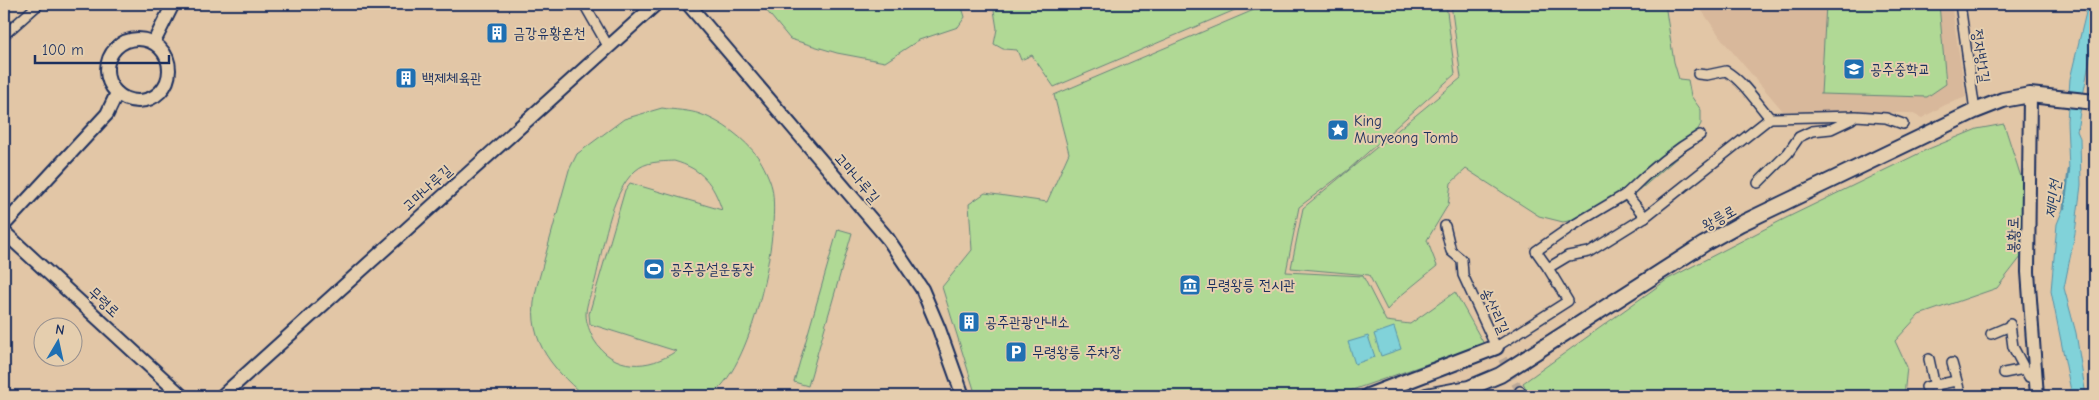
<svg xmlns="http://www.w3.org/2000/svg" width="2099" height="400" font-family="'Comic Neue','Poor Story',sans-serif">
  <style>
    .built { fill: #d8b89b }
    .green { fill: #b0d995; stroke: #66847a; fill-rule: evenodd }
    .water { fill: #81d2d9; stroke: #5891a8 }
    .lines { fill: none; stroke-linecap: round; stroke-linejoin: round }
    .stream { stroke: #5891a8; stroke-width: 2.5 }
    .street-tunnel { stroke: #baa898; stroke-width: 9; stroke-dasharray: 9 4.5; stroke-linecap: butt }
    .street-casing { stroke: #1b2f5e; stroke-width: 12 }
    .secondary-casing { stroke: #1b2f5e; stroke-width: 16 }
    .primary-casing { stroke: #1b2f5e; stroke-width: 18 }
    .street { stroke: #e5ceae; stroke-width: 9 }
    .secondary { stroke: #e5ceae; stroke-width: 12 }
    .primary { stroke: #e5ceae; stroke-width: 14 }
    .labels { text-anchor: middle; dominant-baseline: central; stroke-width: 4; stroke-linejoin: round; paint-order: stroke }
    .poi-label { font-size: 15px; fill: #1b2f5e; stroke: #e5ceae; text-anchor: start }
    .street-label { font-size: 15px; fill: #1b2f5e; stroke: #e5ceae }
    .water-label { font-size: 16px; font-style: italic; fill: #253f6a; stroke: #e5ceae }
  </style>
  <rect width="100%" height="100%" fill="#e2c6a6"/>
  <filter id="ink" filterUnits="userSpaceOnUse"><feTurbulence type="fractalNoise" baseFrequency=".02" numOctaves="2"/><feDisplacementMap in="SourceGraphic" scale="10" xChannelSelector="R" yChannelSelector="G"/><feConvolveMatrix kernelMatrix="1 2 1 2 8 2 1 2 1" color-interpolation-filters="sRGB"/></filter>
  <g filter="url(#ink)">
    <polygon class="built" points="1697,4 1951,4 1966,97 1945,105 1922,118 1911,113 1783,111 1724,42"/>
    <g class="green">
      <polygon points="761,4 961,4 965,17 958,27 919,40 885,62 837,53 790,39"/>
      <polygon points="993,4 1249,4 1054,87 1032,55 1021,60 1017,50 1003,49 994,44 997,29"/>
      <polygon points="1268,4 1446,4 1455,74 1348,170 1299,207 1286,272 1363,276 1386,321 1410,324 1455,292 1484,344 1335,396 976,396 942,287 972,250 969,204 985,193 1047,202 1069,153 1054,95"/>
      <polygon points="1451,4 1665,4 1674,62 1679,79 1688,80 1691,96 1701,110 1701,124 1686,150 1627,201 1583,218 1563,222 1539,216 1466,169 1451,183 1448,205 1427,240 1437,266 1399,297 1387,310 1369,275 1291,268 1303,208 1461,78"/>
      <polygon points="1826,4 1939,4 1946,84 1927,97 1821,94"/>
      <path d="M662,108C674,110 689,110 700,114C721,121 745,139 758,157C763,164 770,179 772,188C781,233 751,374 709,396H584C549,365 524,337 537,286L569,170L577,154L624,119ZM674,161C702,169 713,183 722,210L630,183L625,190L589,314L590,324L676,351C649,370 613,371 594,340C590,332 586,323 586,314C586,304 592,291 595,281C603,250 610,193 635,171C646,161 659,162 674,161Z"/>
      <polygon points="2004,124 2022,180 2021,257 1997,288 1919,315 1895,341 1907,367 1904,396 1530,396 1523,383 1668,279 1784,219 1926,150 1977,129"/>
      <polygon points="838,229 852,233 808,386 794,382"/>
    </g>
    <g class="water">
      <path d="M2088,4H2095C2095,46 2083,89 2077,131L2080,138L2081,185L2075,233L2064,288L2076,333L2086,396H2072L2051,291L2057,224L2063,209L2069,170L2067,121L2070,79Z"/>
      <polygon points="1394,327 1401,349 1381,356 1374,334"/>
      <polygon points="1368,336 1375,357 1355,364 1348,342"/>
    </g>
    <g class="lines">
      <polyline class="stream" points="2064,208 2069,169"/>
      <polyline class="street-tunnel" points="1496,347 1520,391"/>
      <g class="street-casing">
        <g id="street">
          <polyline points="584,4 608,46"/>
          <polyline points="1960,4 1975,111"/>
          <polyline points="4,35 39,4"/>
          <path d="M1698,74L1707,75L1726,71C1744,82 1756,102 1770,118"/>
          <polyline points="1758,183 1788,153 1799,137 1812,131 1831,129 1852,119"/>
          <path d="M1626,194C1648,172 1673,151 1700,135"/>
          <polyline points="1445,226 1451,251 1462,260 1463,275 1496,347 1568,301 1548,268 1568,256 1589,252 1645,217 1770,118 1856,116 1886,118 1903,124"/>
          <polyline points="1548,268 1536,251 1572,226 1626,194 1645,217"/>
          <polyline points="2010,324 2013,347 2029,377 2036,376"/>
          <polyline points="1991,334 2010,326"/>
          <polyline points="1929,359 1937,396"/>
          <polyline points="1952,363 1961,396"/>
          <polyline points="2004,373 2024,369"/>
          <polyline points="1926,387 1956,381"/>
          <polyline points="1520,391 1523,396"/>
        </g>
      </g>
      <g class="secondary-casing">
        <g id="secondary">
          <polyline points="688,4 888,239 922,289 939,329 963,396"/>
          <circle cx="138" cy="70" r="31"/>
          <polyline points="154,42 173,4"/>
          <polyline points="2030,95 2028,272 2037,396"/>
          <polyline points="4,225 107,114 117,93"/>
          <polyline points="4,232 182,396"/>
          <polyline points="1469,388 1475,396"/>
          <polyline points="222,396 656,4"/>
        </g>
      </g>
      <g class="primary-casing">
        <g id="primary">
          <polyline points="1368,396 1496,347"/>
          <polyline points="1426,396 1469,388 1500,375 1704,244 1740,224 1975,111 2003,100 2030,95 2095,102"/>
        </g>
      </g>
      <use href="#street" class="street"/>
      <use href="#secondary" class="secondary"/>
      <use href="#primary" class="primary"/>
    </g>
  </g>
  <defs>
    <g id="building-square" transform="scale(1.125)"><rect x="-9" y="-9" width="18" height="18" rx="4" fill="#1f6fb2" stroke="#e5ceae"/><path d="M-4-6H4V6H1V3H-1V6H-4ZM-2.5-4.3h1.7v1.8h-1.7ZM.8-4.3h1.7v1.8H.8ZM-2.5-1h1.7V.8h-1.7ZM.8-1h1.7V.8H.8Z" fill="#fff"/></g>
    <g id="school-square" transform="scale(1.125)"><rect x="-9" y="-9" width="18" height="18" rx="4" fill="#1f6fb2" stroke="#e5ceae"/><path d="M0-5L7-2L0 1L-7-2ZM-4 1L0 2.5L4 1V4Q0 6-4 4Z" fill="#fff"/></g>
    <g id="sight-square" transform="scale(1.125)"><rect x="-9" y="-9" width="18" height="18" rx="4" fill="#1f6fb2" stroke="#e5ceae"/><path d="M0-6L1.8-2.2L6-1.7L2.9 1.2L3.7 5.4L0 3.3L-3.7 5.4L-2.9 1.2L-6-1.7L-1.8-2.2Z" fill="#fff"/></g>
    <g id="stadium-square" transform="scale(1.125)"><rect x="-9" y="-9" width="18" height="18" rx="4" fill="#1f6fb2" stroke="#e5ceae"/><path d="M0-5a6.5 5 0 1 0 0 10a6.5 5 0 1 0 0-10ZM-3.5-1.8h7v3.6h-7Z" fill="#fff"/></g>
    <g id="museum-square" transform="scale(1.125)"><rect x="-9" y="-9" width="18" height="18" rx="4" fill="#1f6fb2" stroke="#e5ceae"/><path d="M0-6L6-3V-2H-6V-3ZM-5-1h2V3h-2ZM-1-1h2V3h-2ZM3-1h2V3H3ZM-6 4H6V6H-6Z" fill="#fff"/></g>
    <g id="parking-square" transform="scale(1.125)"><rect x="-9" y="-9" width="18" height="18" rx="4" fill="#1f6fb2" stroke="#e5ceae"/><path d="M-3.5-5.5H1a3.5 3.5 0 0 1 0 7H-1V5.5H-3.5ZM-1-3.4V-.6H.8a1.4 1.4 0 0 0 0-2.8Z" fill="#fff"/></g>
  </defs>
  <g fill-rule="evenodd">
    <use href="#building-square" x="497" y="33"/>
    <use href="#school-square" x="1854" y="69"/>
    <use href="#building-square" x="406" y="78"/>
    <use href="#sight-square" x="1338" y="130"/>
    <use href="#stadium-square" x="654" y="269"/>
    <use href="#museum-square" x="1190" y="285"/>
    <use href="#building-square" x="969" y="322"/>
    <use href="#parking-square" x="1016" y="352"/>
  </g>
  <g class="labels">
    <g class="poi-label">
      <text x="513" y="33">금강유황온천</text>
      <text x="1870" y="69">공주중학교</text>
      <text x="422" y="78">백제체육관</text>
      <text x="1354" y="121">King<tspan x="1354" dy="17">Muryeong Tomb</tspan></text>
      <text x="670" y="269">공주공설운동장</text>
      <text x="1206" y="285">무령왕릉 전시관</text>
      <text x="985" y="322">공주관광안내소</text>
      <text x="1032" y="352">무령왕릉 주차장</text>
    </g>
    <g class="street-label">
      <text transform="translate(1981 56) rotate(82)">정자방1길</text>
      <text transform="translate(857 178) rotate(49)">고마나루길</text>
      <text transform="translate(427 188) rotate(-42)">고마나루길</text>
      <text transform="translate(1719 218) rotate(-29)">왕릉로</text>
      <text transform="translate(2013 235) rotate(-89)">봉황로</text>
      <text transform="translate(104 302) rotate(43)">무령로</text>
      <text transform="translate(1495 311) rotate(66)">송산리길</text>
    </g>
    <g class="water-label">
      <text transform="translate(2053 199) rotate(-82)">제민천</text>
    </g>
  </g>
  <rect width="2099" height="400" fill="none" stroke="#e5ceae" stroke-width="20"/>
  <rect x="10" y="10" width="2079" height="380" fill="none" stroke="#1b2f5e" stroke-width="2" filter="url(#ink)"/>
  <g transform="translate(58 342) rotate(9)"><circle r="24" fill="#e5ceae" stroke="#948e8e"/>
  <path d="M0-4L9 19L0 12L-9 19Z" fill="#1f6fb2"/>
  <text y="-8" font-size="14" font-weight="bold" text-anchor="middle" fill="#1b2f5e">N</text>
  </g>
  <path d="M35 55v8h134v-8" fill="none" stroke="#1b2f5e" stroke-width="2.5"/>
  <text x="42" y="55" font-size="15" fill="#1b2f5e" stroke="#e5ceae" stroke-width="4" paint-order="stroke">100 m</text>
</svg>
